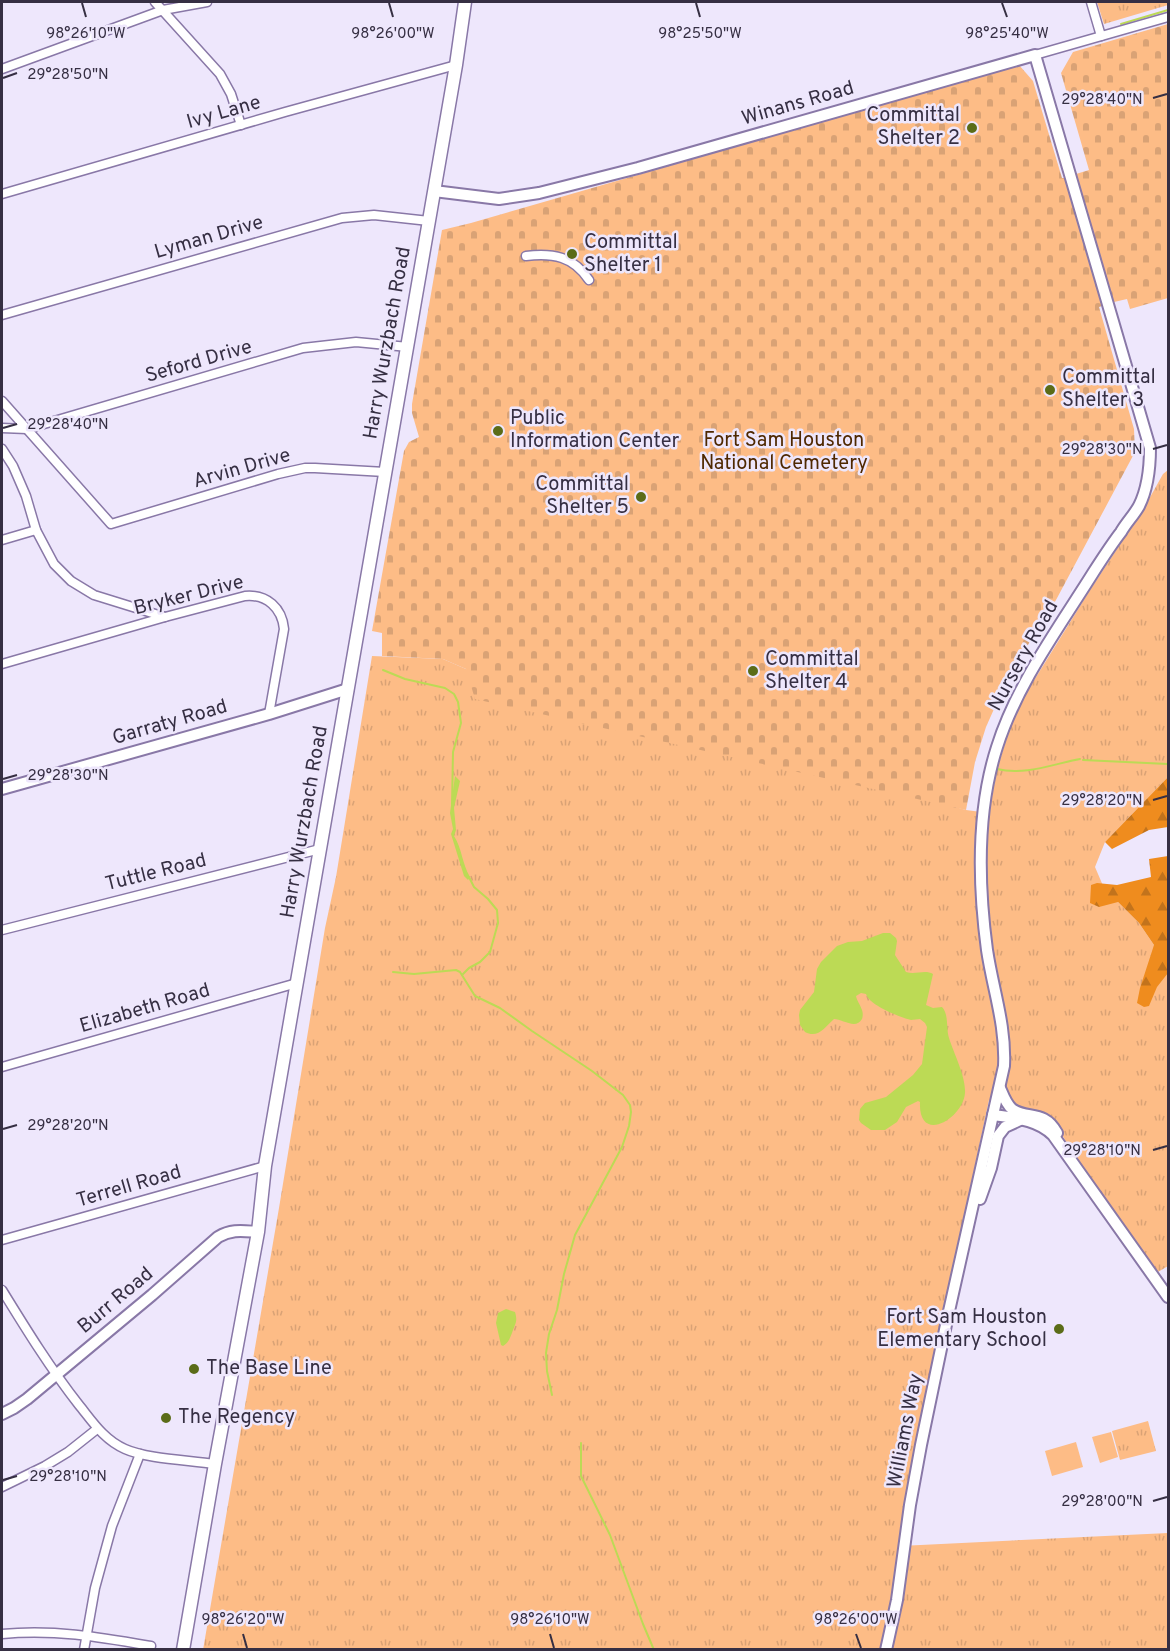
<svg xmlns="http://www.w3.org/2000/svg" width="1170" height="1651" font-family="Overpass,sans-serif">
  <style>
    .grass { fill: url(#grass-tufts) }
    .forest { fill: url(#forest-firs) }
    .cemetery { fill: url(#cemetery-stones) }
    .pitch { fill: #fdbc86 }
    .water { fill: #bcda55 }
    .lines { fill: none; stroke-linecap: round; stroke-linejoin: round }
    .stream { stroke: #bcda55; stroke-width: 2 }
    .minor-casing { stroke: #8978a7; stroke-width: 11 }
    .tertiary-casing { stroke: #8978a7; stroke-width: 14 }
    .secondary-casing { stroke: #8978a7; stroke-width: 15 }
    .minor { stroke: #fff; stroke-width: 8 }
    .tertiary { stroke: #fff; stroke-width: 10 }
    .secondary { stroke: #fff; stroke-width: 12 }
    .ticks { fill: none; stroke: #362f43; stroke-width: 2 }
    .poi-dot { fill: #5b6c18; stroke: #eee7fc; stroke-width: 2 }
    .labels { text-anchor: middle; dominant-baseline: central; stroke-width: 5; stroke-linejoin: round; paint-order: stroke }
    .street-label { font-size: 20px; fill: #362f43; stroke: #eee7fc }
    .poi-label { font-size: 20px; fill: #362f43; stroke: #eee7fc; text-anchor: start }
    .park-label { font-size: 20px; fill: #4f2800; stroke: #eee7fc }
    .ticks-label { font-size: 15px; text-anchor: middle; fill: #362f43; stroke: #eee7fc; stroke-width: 5; stroke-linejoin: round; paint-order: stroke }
  </style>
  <defs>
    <pattern id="grass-tufts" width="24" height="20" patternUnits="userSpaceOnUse" patternTransform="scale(1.5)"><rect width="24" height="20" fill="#fdbc86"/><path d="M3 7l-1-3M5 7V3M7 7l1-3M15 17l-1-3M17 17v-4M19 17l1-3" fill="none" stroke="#d9a275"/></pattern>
    <pattern id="forest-firs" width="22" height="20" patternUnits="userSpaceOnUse" patternTransform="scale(1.5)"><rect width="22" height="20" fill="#ef8c1e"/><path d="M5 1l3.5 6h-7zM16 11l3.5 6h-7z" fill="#c2731c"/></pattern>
    <pattern id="cemetery-stones" width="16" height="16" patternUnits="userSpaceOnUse" patternTransform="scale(1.5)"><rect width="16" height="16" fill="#fdbc86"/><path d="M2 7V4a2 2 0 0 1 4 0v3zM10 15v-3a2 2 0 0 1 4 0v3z" fill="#d9a275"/></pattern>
  </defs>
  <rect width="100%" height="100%" fill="#eee7fc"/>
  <g class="grass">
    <polygon points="1097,2 1168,2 1168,5 1104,24"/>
    <polygon points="1168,470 1168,777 1105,842 1095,867 1104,888 1139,923 1154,945 1168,945 1168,1266 1158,1272 1068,1147 1064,1138 1053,1121 1019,1109 1012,1103 989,1100 911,1466 900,1546 1168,1533 1168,1649 203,1650 279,1208 325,928 336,877 372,656 443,659 466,669 966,810 989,813 997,769 1009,731 1023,698 1090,590 1144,508 1163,474"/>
    <polygon points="1148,1421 1156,1451 1120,1460 1112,1431"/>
  </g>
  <g class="forest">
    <polygon points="1168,777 1168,827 1149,830 1112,849 1105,842"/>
    <polygon points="1168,856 1168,973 1157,987 1149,1006 1144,1007 1137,1003 1140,988 1154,945 1139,923 1118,902 1099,907 1090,903 1091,885 1097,883 1117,885 1151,877 1149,859"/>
  </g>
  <g class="cemetery">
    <polygon points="1168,24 1168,298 1130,309 1127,299 1114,302 1076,174 1089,170 1061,73 1073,52"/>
    <polygon points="1019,65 1033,81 1062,178 1065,178 1102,306 1099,307 1134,429 1135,452 1056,600 1021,656 1002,691 986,727 975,762 966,810 475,699 466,669 443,659 382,656 382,633 372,631 404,451 409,442 419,437 412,413 412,404 442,230 471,223"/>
  </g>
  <g class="pitch">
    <polygon points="1111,1432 1118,1457 1100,1463 1092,1437"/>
    <polygon points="1076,1442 1083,1467 1052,1476 1045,1451"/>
  </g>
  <g class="water">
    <path d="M455,776L460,781L454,808L456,830L454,836C462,848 462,864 470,877L468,880L464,876L451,834L453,829L450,813Z"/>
    <path d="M883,933H890L896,938L897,941L895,955L906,972C916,975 925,969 933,974L926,1005L933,1008L942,1007C949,1014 946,1029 949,1038C954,1054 966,1077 965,1093C963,1119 918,1145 920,1102L918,1101L906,1107L897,1122L885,1130H871L861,1123L859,1120L860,1109L865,1103L886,1097L913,1075L922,1064L927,1027L925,1023L920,1019C918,1019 913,1020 911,1020C899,1017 869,1005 866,994L861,993L856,996C857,1001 860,1004 862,1010C863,1013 863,1016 862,1019C856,1030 842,1019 834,1019C825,1027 818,1039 805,1032L800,1025L799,1015L800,1010L814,992L817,969L821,962L837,946L848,942L862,941Z"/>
    <path d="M506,1309L515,1312C518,1322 515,1324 512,1333C509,1340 509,1342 503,1346L501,1345L496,1323L498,1313Z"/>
  </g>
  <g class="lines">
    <g class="stream">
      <polyline points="1121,24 1168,10"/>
      <polyline points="383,670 405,679 445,688 454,694 458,702 461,723 453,752 452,805"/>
      <polyline points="1083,760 1168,764"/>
      <path d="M997,769C1024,776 1053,764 1080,759"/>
      <polyline points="393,972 414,974 456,970 460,972 475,996 500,1008 532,1031 592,1071 623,1095 630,1105 631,1112 629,1126 622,1147 575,1235 564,1274 557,1310 549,1334 546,1353 547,1371 552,1395"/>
      <polyline points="462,975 469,968 480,962 490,952 498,923 497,910 488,899 474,887 469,877"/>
      <polyline points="581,1443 581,1476 610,1535 643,1624 654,1650"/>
    </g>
    <g class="minor-casing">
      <g id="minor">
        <polyline points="155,2 220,74 231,94 241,125"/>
        <polyline points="1091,2 1101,36"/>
        <polyline points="1035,55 1168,17"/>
        <polyline points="2,69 163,10 207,2"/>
        <polyline points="2,194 285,112 456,65"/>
        <path d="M526,256C553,253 573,256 589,280"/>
        <polyline points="2,315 342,218 374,215 429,221"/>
        <polyline points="2,401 111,524 278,474 305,468 315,468 385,472"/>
        <polyline points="2,428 27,429 303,348 356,342 408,347"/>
        <polyline points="2,449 13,466 26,496 36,530 54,564 71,581 94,595 165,617"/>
        <polyline points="2,540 36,530"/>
        <path d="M2,664L165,617L245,596C267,594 282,608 284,629L269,714"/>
        <polyline points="2,930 320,849"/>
        <polyline points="2,1067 297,983"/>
        <polyline points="2,1240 265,1166"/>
        <path d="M2,1290C26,1329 50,1368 79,1405C92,1421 104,1440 125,1449C147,1459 189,1460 215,1464"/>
        <polyline points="2,1487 45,1466 68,1452 97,1429"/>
        <path d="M2,1634C54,1629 99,1637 151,1646"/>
        <polyline points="84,1650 95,1588 112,1526 140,1454"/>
      </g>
    </g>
    <g class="tertiary-casing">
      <g id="tertiary">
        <path d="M434,191L499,199L539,193L638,168L1035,55L1150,448C1150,468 1148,488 1139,506C1134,515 1126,523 1121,532C1111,545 1102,559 1093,573C1058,629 1017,684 997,747C976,812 978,883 987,950C993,990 1006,1025 1004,1066L947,1320L921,1445L910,1505L897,1600L886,1650"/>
        <polyline points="2,789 269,714 348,689"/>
        <path d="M1000,1088C1003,1095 1006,1104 1012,1109C1027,1120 1044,1109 1057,1133"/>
        <path d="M993,1115C1014,1118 1037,1119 1053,1135L1168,1297"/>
        <polyline points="980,1199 991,1168 998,1136 1005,1127 1020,1120"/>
        <path d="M2,1414L14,1408L27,1399L152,1295L218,1237C232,1229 242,1231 258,1232"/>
      </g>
    </g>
    <g class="secondary-casing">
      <polyline id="secondary" points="183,1650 215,1464 258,1232 265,1166 456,65 465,2"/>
    </g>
    <use href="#minor" class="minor"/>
    <use href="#tertiary" class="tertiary"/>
    <use href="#secondary" class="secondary"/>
  </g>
  <path class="ticks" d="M82,3L86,17M389,3L393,17M696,3L700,17M1002,3L1007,17M3,78L17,73M1153,98L1167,94M3,428L17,424M1153,449L1167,445M3,779L17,775M1153,800L1167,796M3,1129L17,1125M1153,1150L1167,1146M3,1480L17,1476M1153,1501L1167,1497M243,1634L247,1648M550,1634L554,1648M856,1634L861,1648"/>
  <g class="poi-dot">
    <circle cx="972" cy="128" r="6"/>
    <circle cx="572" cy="254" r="6"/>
    <circle cx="1050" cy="390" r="6"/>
    <circle cx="498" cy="431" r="6"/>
    <circle cx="641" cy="497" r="6"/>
    <circle cx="753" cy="671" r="6"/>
    <circle cx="1059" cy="1329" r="6"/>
    <circle cx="194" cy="1369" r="6"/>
    <circle cx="166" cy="1418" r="6"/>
  </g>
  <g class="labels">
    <g class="street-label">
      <text transform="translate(798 104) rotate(-16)">Winans Road</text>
      <text transform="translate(224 113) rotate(-16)">Ivy Lane</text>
      <text transform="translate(209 238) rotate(-16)">Lyman Drive</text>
      <text transform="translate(388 343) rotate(-80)">Harry Wurzbach Road</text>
      <text transform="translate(199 362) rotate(-16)">Seford Drive</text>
      <text transform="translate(242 469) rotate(-16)">Arvin Drive</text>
      <text transform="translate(189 596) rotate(-14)">Bryker Drive</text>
      <text transform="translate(1024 656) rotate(-61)">Nursery Road</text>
      <text transform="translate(170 723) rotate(-16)">Garraty Road</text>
      <text transform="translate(305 822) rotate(-80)">Harry Wurzbach Road</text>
      <text transform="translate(156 873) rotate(-14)">Tuttle Road</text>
      <text transform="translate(145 1009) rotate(-16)">Elizabeth Road</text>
      <text transform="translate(129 1187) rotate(-16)">Terrell Road</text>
      <text transform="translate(116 1301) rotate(-40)">Burr Road</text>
      <text transform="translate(906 1431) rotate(-79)">Williams Way</text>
    </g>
    <g class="poi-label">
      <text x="960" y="116" text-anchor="end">Committal<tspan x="960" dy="23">Shelter 2</tspan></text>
      <text x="584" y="243">Committal<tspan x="584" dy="23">Shelter 1</tspan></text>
      <text x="1062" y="378">Committal<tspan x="1062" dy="23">Shelter 3</tspan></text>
      <text x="510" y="419">Public<tspan x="510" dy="23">Information Center</tspan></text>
      <text x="629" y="485" text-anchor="end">Committal<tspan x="629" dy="23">Shelter 5</tspan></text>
      <text x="765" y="660">Committal<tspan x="765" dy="23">Shelter 4</tspan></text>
      <text x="1047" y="1318" text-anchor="end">Fort Sam Houston<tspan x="1047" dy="23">Elementary School</tspan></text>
      <text x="206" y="1369">The Base Line</text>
      <text x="178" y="1418">The Regency</text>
    </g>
    <g class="park-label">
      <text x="784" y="441">Fort Sam Houston<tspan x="784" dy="23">National Cemetery</tspan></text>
    </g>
  </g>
  <g class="ticks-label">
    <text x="86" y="38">98°26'10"W</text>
    <text x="393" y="38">98°26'00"W</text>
    <text x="700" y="38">98°25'50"W</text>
    <text x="1007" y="38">98°25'40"W</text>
    <text x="68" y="79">29°28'50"N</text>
    <text x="1102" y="104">29°28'40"N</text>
    <text x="68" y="429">29°28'40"N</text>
    <text x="1102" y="454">29°28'30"N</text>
    <text x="68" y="780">29°28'30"N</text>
    <text x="1102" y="805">29°28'20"N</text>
    <text x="68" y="1130">29°28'20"N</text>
    <text x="1102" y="1155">29°28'10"N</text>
    <text x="68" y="1481">29°28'10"N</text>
    <text x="1102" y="1506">29°28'00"N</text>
    <text x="243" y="1624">98°26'20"W</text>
    <text x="550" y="1624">98°26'10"W</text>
    <text x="856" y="1624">98°26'00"W</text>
  </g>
  <rect width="1170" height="1651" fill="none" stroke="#362f43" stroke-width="6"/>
</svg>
